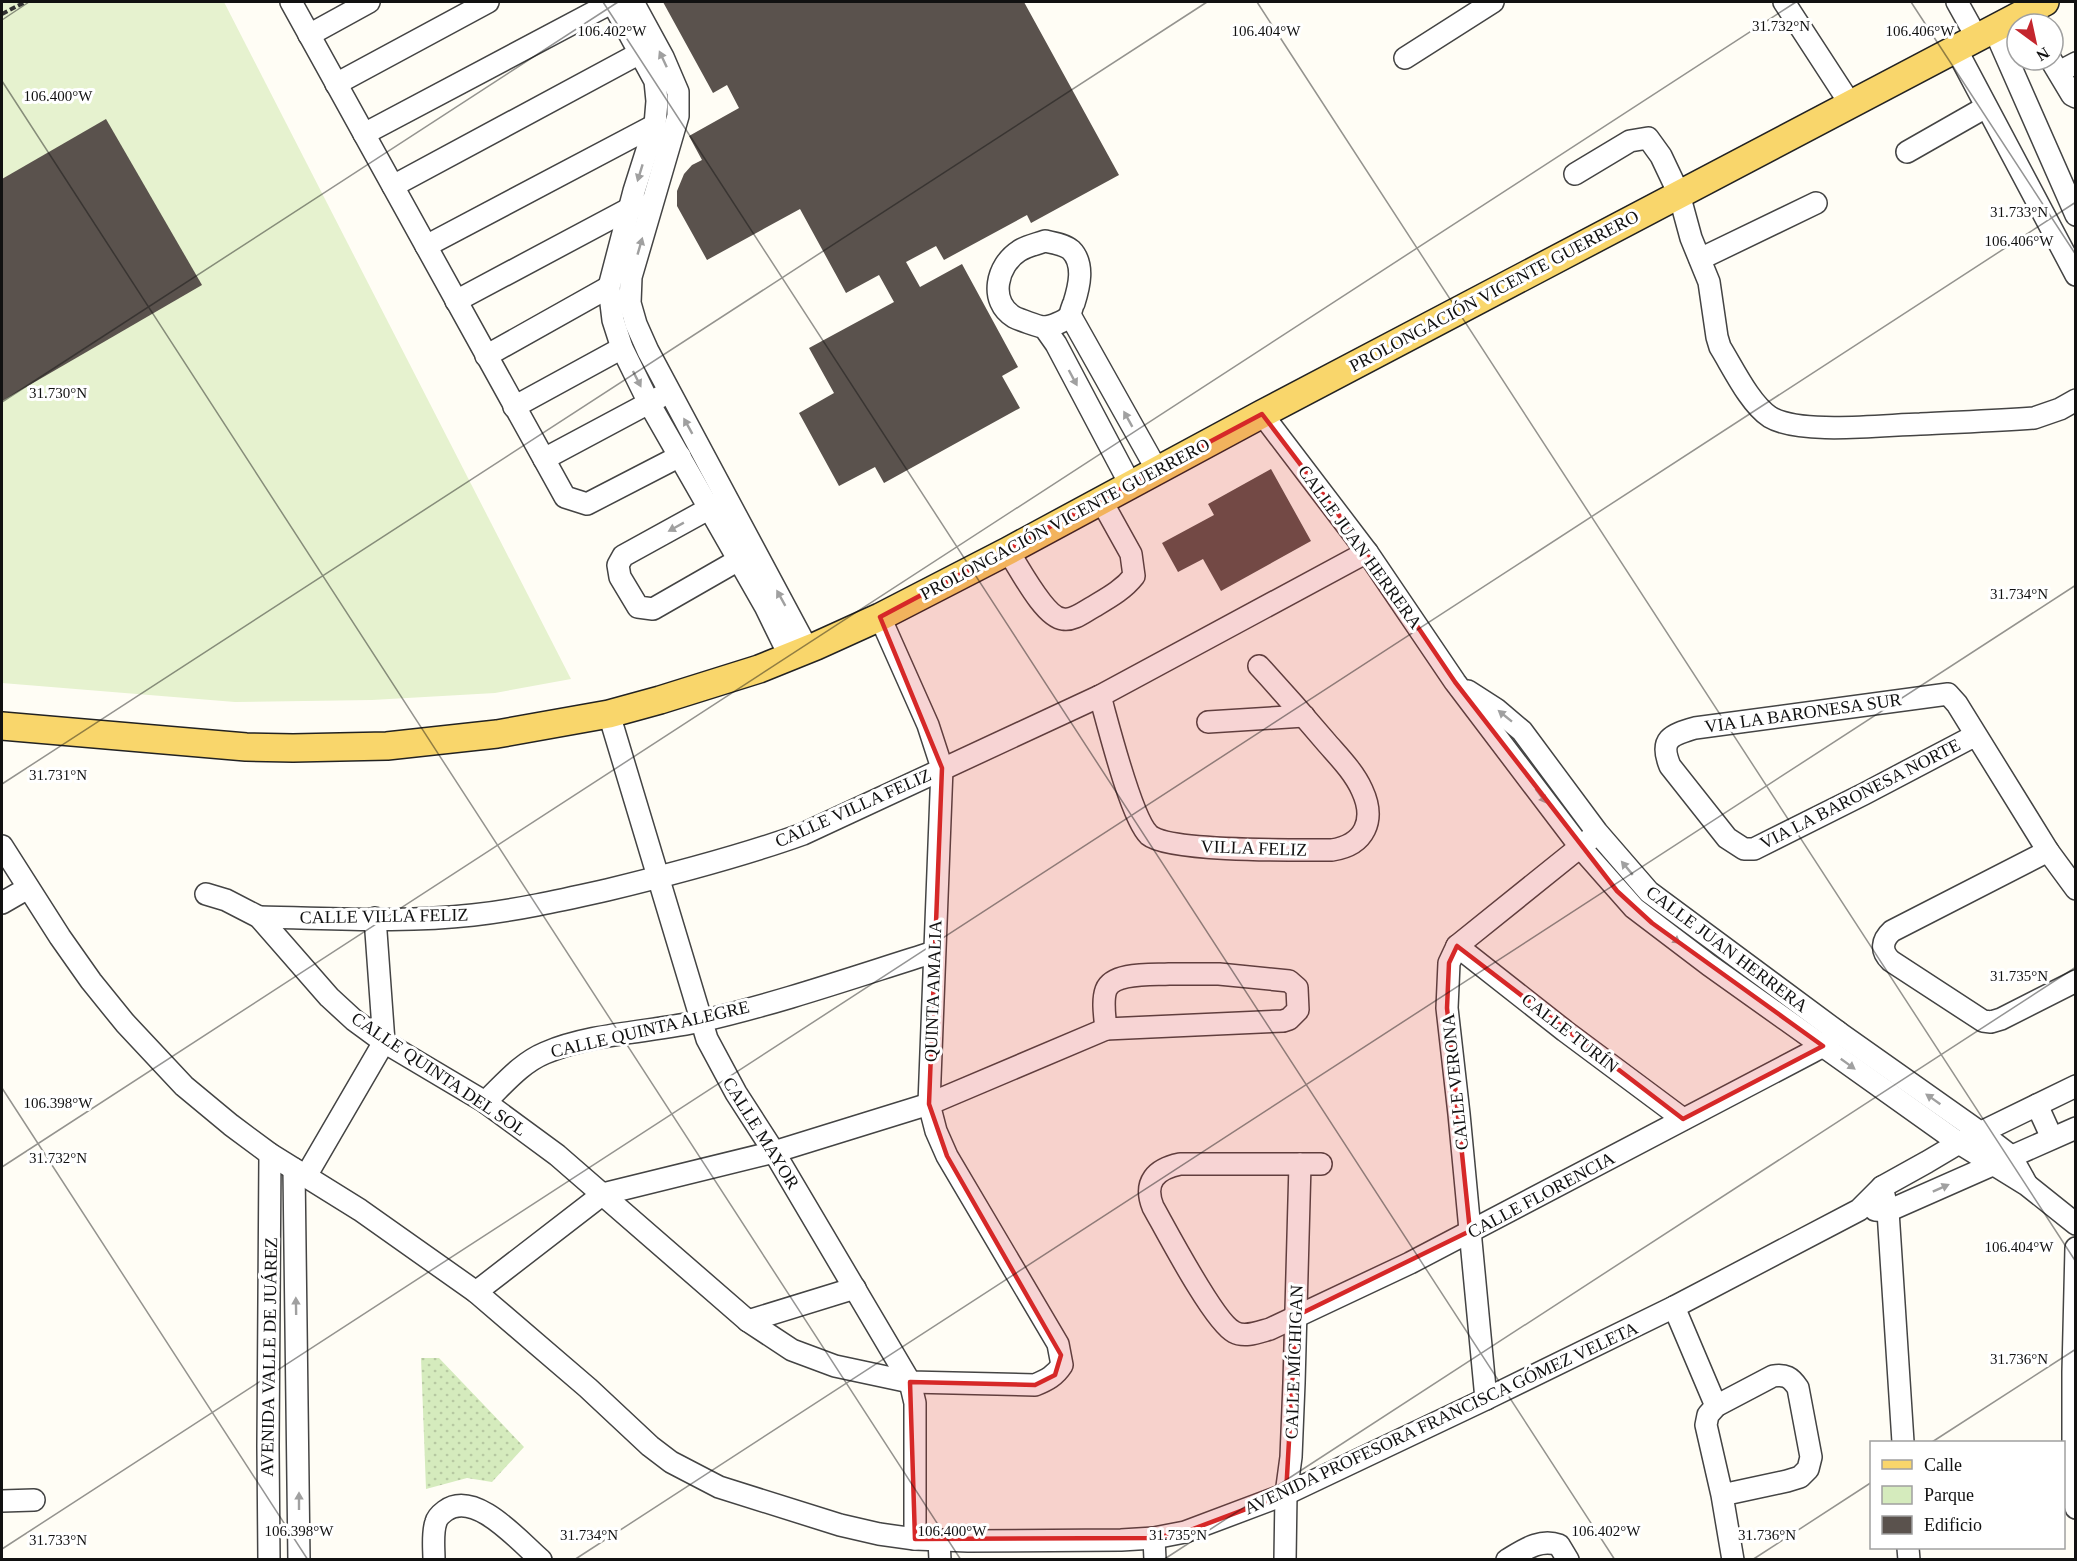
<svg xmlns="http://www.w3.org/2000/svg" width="2077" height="1561" font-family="'Times New Roman',serif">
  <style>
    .green { fill: url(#green-dots) }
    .pitch { fill: #e6f2cf }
    .building { fill: #5a524d }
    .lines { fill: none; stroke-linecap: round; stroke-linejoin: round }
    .minor-casing { stroke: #444; stroke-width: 24 }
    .major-casing { stroke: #222; stroke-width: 30 }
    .path { stroke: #333; stroke-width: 4; stroke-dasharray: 6 3; stroke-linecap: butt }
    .minor { stroke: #fff; stroke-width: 21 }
    .major { stroke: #f9d66b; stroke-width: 27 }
    .oneway { fill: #a0a0a0 }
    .marked { fill: #d62828; fill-opacity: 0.2; stroke: #d62828; stroke-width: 4.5; stroke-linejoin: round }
    .ticks { fill: none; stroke: #111; stroke-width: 1.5; stroke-opacity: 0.45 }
    .labels { text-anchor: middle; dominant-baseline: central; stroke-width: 6; stroke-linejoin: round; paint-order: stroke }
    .street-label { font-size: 18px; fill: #111; stroke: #fff }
    .ticks-label { font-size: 15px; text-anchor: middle; fill: #111; stroke: #fff; stroke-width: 6; stroke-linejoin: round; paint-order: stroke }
  </style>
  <defs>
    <pattern id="green-dots" width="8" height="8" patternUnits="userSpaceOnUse" patternTransform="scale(1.5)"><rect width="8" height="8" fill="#d5ebbd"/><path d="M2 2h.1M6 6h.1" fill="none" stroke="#b6c8a1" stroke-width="1.8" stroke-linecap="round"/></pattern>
  </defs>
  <rect width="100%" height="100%" fill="#fffdf5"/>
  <polygon class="green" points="421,1358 439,1358 524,1447 492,1482 467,1478 426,1489"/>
  <polygon class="pitch" points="2,2 224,2 571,679 495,693 372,700 235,702 2,683"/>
  <g class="building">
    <polygon points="663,2 1024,2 1119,175 1031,223 1027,215 944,260 936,246 906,262 920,287 962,264 1018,367 1002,376 1020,408 884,483 875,467 839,486 799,413 834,393 809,348 894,302 879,275 846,293 800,209 707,260 677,206 677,191 684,174 692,165 702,160 689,136 739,108 727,85 713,93"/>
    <polygon points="106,119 202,285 2,401 2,179"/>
    <polygon points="1271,469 1311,541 1221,591 1203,559 1178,572 1162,543 1214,515 1208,504"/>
  </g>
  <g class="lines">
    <g class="minor-casing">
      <g id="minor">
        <polyline points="291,2 565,497 587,504 680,456"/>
        <polyline points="612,2 655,81 657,101 655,125 634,191 609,287 613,320 622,348 649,403 765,606 790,657"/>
        <polyline points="633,2 663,57 678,92 678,116 631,277 630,303 636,324 648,351 808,650"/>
        <polyline points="1784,2 1851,105"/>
        <polyline points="1957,2 1977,38"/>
        <polyline points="1994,29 2076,215"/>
        <polyline points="309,35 369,2"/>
        <polyline points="1956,49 2076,275"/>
        <polyline points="1405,58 1493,2"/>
        <polyline points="2051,60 2072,95 2076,97"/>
        <polyline points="2059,72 2076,63"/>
        <polyline points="336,84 488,2"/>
        <polyline points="364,134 613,2"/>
        <polyline points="1907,152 1986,107"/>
        <path d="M1575,174L1630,141L1648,138L1661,156L1679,194L1691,238L1709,282L1717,337L1720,347C1733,368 1750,404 1770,417C1800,435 1883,425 1920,424C1958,422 1996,421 2034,418L2060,409L2076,400"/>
        <polyline points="393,186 640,53"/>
        <path d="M1045,241C1053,243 1064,244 1071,250C1085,264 1079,287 1074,303C1072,306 1071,313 1069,316C1065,321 1051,327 1044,327C1039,327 1018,319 1014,317C988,301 997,265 1019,251C1026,246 1037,244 1045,241Z"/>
        <polyline points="426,246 655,125"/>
        <polyline points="1700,259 1816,203"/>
        <polyline points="456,301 638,204"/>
        <polyline points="1070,315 1157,470"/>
        <polyline points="1044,327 1056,344 1130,484"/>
        <polyline points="486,356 609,287"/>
        <polyline points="514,407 622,348"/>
        <polyline points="1262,414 1367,552 1455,682 1581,848 1634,908 1709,965 1959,1143 2027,1185 2076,1224"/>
        <polyline points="544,459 660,397"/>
        <polyline points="721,502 623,556 618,565 620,577 638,607 653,609 749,554"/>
        <path d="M1008,551C1019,567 1044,617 1063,619C1073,621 1084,612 1093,607C1108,598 1123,590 1134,576L1131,554L1101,500"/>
        <polyline points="1468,691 1496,709 1522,731 1597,832 1649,892 1838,1032 1981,1133 2011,1156 2026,1183"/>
        <path d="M1100,696C1108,724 1131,818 1149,835C1169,852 1299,850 1332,850C1365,845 1376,820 1362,790C1354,772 1339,757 1326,742C1304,716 1282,691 1259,666"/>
        <polyline points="609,714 707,1039 736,1093 774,1152 910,1382 915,1403 915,1539"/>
        <polyline points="1208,722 1304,716"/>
        <path d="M1976,735L1864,794L1754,849H1744L1727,838L1670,766C1659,739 1671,735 1695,728L1948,694L1957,704L2048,851L2076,889"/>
        <polyline points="2,846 60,937 91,981 125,1023 184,1086 231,1125 270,1154 360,1210 476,1292 588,1388 650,1446 671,1462 719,1487 840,1525 879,1534 915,1539 968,1541 1121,1540 1154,1538 1185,1532 1286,1494 1486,1399 1674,1307 1859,1210 1882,1187 1927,1162 1959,1143 2076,1086"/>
        <path d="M2048,851L1892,931C1882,940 1880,951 1891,961L1983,1021L1991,1022L2001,1019L2076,981"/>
        <path d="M206,894L226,900L259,917L329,997L354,1020L384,1042L485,1102L557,1155L748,1321L792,1350L835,1366L910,1382L1035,1385C1047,1380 1055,1376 1062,1365L1058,1344L947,1156L936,1131L929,1104L942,768L928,725L880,617"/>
        <polyline points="2,903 28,888"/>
        <path d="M259,917C330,918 402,923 473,915C518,910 562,900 607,890C673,874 739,857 803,834L1100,696L1367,552"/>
        <polyline points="1457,946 1565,1031 1683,1119"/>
        <path d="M1169,974H1219L1289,981L1297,988L1298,1010L1289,1019L1283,1021L1106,1029C1105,1018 1102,1001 1106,990C1113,972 1152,975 1169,974Z"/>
        <path d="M485,1102C504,1084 521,1063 545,1053C591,1033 652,1032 701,1021C780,1003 857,976 934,952"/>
        <polyline points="2037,1105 2052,1138"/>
        <path d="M1321,1164H1180C1156,1169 1143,1182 1153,1207C1166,1230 1214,1322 1234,1332C1245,1338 1259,1332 1270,1329L1410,1263L1812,1052L1823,1046L1838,1032"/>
        <polyline points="294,1169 299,1560"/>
        <polyline points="306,1176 384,1042 375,918"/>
        <polyline points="1882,1187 1888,1211 1903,1442"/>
        <polyline points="1875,1210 1888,1211 2076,1128"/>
        <polyline points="2076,1248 2073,1372 2073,1497 2076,1508"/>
        <polyline points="476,1292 603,1194 774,1152 929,1104 1106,1029"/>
        <polyline points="1674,1307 1716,1406"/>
        <polyline points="748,1321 855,1288"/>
        <polyline points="1486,1399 1459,1114 1447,1008 1449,963 1457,946 1590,839"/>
        <path d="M1722,1495L1787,1481L1800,1477L1808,1469L1811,1457L1798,1388C1791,1377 1785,1374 1773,1376L1716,1406L1708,1415L1706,1425L1722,1495L1733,1560"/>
        <polyline points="2,1501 34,1500"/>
        <polyline points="1154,1538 1155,1560"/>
        <polyline points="939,1540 940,1560"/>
        <polyline points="1908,1548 1909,1560"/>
        <polyline points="269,1560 268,1447 270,1154"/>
        <path d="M434,1560C434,1548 432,1533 436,1522C437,1518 441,1514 445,1511C475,1489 519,1541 541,1560"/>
        <polyline points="1285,1560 1286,1494 1291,1457 1294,1383 1300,1164"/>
        <path d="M1507,1560C1524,1550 1540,1538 1559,1545L1568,1560"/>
      </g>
    </g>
    <g class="major-casing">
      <polyline id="major" points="2,726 246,747 293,748 387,746 497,734 609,714 660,700 759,669 816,646 880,617 1008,551 1262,414 2045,2"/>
    </g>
    <polyline class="path" points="2,14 25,2"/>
    <use href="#minor" class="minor"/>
    <use href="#major" class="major"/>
  </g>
  <defs><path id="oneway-solid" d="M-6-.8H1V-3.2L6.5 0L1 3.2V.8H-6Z" transform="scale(1.5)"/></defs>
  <g class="oneway">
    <use href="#oneway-solid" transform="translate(663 59) rotate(-115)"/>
    <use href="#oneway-solid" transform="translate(640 173) rotate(107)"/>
    <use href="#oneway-solid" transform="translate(640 246) rotate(-74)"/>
    <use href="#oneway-solid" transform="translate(1073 378) rotate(62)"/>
    <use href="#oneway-solid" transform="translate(637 379) rotate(63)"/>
    <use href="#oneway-solid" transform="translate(1128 419) rotate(-119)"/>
    <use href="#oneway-solid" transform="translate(688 426) rotate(-119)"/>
    <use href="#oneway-solid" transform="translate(676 527) rotate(151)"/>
    <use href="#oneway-solid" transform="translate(781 598) rotate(-119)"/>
    <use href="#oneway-solid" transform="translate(1505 716) rotate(-141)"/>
    <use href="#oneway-solid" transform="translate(1541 796) rotate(53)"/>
    <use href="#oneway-solid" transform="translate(1627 868) rotate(-130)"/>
    <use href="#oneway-solid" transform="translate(1673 938) rotate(37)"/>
    <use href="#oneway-solid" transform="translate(1848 1064) rotate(36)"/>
    <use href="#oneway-solid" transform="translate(1933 1099) rotate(-145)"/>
    <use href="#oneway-solid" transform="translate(1941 1188) rotate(-24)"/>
    <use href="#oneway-solid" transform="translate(296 1306) rotate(-91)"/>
    <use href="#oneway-solid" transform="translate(299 1501) rotate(-90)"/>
  </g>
  <path class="marked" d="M1262,414L1367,552L1455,682L1617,891L1652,923L1823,1046L1683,1119L1457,946L1449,963L1447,1008L1470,1231L1296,1316L1286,1494L1185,1532L1154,1538L915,1539L910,1382L1035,1385L1055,1375L1061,1355L947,1156L929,1104L942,768L880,617Z"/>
  <path class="ticks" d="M603,2L1615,1560M1257,2L2076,1262M1911,2L2076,255M2,20L29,2M2,81L961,1560M2,402L618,2M2,784L1207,2M2,1088L308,1560M2,1167L1796,2M1932,1442L2076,1349M2,1549L2076,202M574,1560L2076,585M1163,1560L2076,967M1752,1560L1872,1482"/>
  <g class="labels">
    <g class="street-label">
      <text transform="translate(1494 291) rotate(-28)">PROLONGACIÓN VICENTE GUERRERO</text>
      <text transform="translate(1065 519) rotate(-28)">PROLONGACIÓN VICENTE GUERRERO</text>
      <text transform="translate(1360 547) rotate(54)">CALLE JUAN HERRERA</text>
      <text transform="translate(1803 713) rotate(-8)">VIA LA BARONESA SUR</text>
      <text transform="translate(1860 794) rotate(-27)">VIA LA BARONESA NORTE</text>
      <text transform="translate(853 808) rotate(-24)">CALLE VILLA FELIZ</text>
      <text transform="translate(1254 848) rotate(2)">VILLA FELIZ</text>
      <text transform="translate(384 916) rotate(-1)">CALLE VILLA FELIZ</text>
      <text transform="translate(1727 949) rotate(37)">CALLE JUAN HERRERA</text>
      <text transform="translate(933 991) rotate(-88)">QUINTA AMALIA</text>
      <text transform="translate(650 1029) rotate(-13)">CALLE QUINTA ALEGRE</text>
      <text transform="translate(1570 1033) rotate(38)">CALLE TURÍN</text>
      <text transform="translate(439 1074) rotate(34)">CALLE QUINTA DEL SOL</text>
      <text transform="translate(1455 1082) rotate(-96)">CALLE VERONA</text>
      <text transform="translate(761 1133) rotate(58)">CALLE MAYOR</text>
      <text transform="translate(1541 1195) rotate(-28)">CALLE FLORENCIA</text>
      <text transform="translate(269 1357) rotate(-89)">AVENIDA VALLE DE JUÁREZ</text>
      <text transform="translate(1294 1362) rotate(-88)">CALLE MÍCHIGAN</text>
      <text transform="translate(1441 1418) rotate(-25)">AVENIDA PROFESORA FRANCISCA GÓMEZ VELETA</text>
    </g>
  </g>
  <g class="ticks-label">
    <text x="1781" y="31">31.732°N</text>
    <text x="612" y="36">106.402°W</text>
    <text x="1266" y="36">106.404°W</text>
    <text x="1920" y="36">106.406°W</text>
    <text x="58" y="101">106.400°W</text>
    <text x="2019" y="217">31.733°N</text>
    <text x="2019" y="246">106.406°W</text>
    <text x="58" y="398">31.730°N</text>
    <text x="2019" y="599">31.734°N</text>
    <text x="58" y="780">31.731°N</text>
    <text x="2019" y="981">31.735°N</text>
    <text x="58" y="1108">106.398°W</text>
    <text x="58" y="1163">31.732°N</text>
    <text x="2019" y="1252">106.404°W</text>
    <text x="2019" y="1364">31.736°N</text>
    <text x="299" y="1536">106.398°W</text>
    <text x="952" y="1536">106.400°W</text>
    <text x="1606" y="1536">106.402°W</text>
    <text x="589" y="1540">31.734°N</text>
    <text x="1178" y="1540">31.735°N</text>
    <text x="1767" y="1540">31.736°N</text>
    <text x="58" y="1545">31.733°N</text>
  </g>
  <rect width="2077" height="1561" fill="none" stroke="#111111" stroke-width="6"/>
  <rect x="1870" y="1441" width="195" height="108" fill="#ffffff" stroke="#a0a0a0" stroke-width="1.5"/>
  <rect x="1882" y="1460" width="30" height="9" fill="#f9d66b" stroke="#a0a0a0" stroke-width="1.5"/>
  <text x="1924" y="1471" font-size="18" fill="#111111">Calle</text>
  <rect x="1882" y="1486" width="30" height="18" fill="#d5ebbd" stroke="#a0a0a0" stroke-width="1.5"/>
  <text x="1924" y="1501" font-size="18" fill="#111111">Parque</text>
  <rect x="1882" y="1516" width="30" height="18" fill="#5a524d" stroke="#a0a0a0" stroke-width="1.5"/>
  <text x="1924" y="1531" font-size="18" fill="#111111">Edificio</text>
  <g transform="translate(2035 42) rotate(147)"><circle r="28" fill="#ffffff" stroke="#a0a0a0" stroke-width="1.5"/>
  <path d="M0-4.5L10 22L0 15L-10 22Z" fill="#c4262e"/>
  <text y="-9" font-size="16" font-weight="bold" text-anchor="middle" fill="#111111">N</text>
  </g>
</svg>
